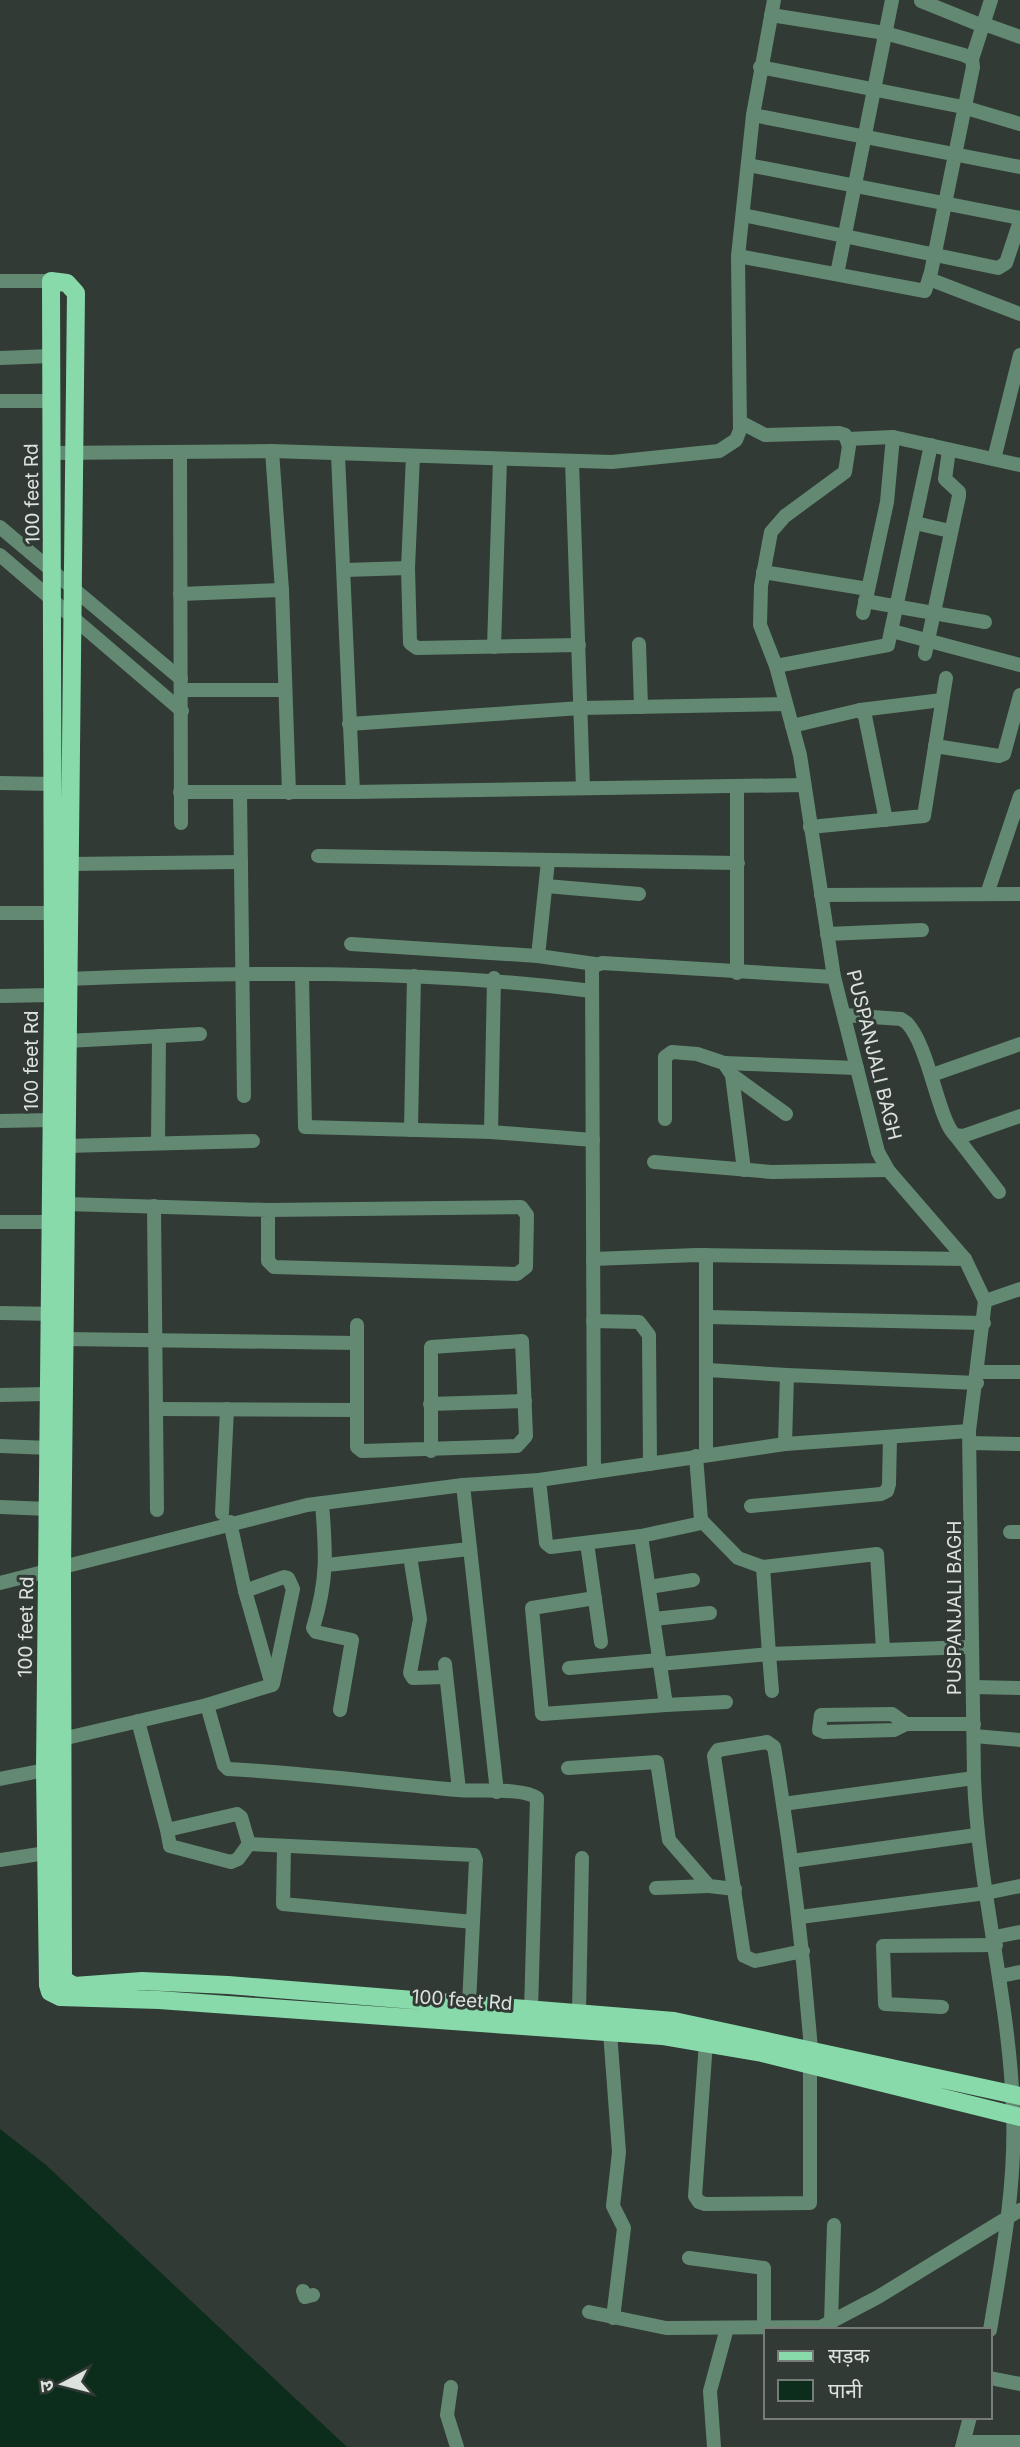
<svg xmlns="http://www.w3.org/2000/svg" width="1020" height="2447" font-family="Inter,'Noto Sans Devanagari',sans-serif">
  <style>
    .water { fill: #0d2d1c }
    .lines { fill: none; stroke-linecap: round; stroke-linejoin: round }
    .minor { stroke: #638972; stroke-width: 14 }
    .major { stroke: #88daaa; stroke-width: 18 }
    .labels { text-anchor: middle; dominant-baseline: central; stroke-width: 6; stroke-linejoin: round; paint-order: stroke }
    .street-label { font-size: 19px; fill: #dde2df; stroke: #313a35 }
  </style>
  <rect width="100%" height="100%" fill="#313a35"/>
  <polygon class="water" points="0,2129 46,2165 347,2447 0,2447"/>
  <g class="lines">
    <g class="minor">
      <polyline points="921,1 983,26"/>
      <polyline points="984,24 1020,37"/>
      <polyline points="972,59 991,0"/>
      <polyline points="760,67 963,107 1020,124"/>
      <polyline points="753,115 1020,167"/>
      <polyline points="748,165 1020,218"/>
      <polyline points="743,215 998,268 1006,263 1020,221"/>
      <polyline points="738,256 925,291 931,272 973,67 972,59 964,55 885,33 771,15"/>
      <polyline points="837,274 892,0"/>
      <polyline points="929,279 1020,314"/>
      <polyline points="0,281 51,281"/>
      <polyline points="0,358 51,356"/>
      <polyline points="0,401 52,401"/>
      <path d="M740,422L765,435L839,433L845,435L849,446L845,472L785,516L771,532L761,586L760,625L776,666L800,755L834,977L878,1152L888,1170L965,1259L985,1301L969,1431L974,1778C978,1890 1010,1999 1013,2112C1016,2185 1002,2258 990,2330"/>
      <polyline points="847,439 893,437 1020,465"/>
      <polyline points="272,451 282,590 289,793"/>
      <polyline points="52,453 272,451 612,462 719,451 736,440 740,430 738,256 753,115 774,0"/>
      <polyline points="180,454 181,823"/>
      <polyline points="338,455 353,792"/>
      <polyline points="413,456 408,568 410,643 417,648 579,645"/>
      <polyline points="994,459 1020,355"/>
      <polyline points="572,461 583,788"/>
      <polyline points="915,523 950,531"/>
      <polyline points="0,527 181,679"/>
      <polyline points="0,555 182,711"/>
      <polyline points="345,570 408,568"/>
      <polyline points="763,572 868,589"/>
      <polyline points="180,594 282,590"/>
      <polyline points="865,601 985,622"/>
      <polyline points="863,613 887,502 893,437"/>
      <polyline points="892,631 1020,665"/>
      <polyline points="639,644 641,707"/>
      <polyline points="494,647 500,459"/>
      <polyline points="925,654 959,496 959,492 945,479 949,450"/>
      <polyline points="776,666 888,645 931,445"/>
      <polyline points="181,690 285,690"/>
      <polyline points="860,710 942,700"/>
      <polyline points="349,724 581,708 786,704"/>
      <polyline points="792,726 860,710 865,716 886,820"/>
      <polyline points="935,746 999,756 1004,754 1020,695"/>
      <polyline points="0,783 53,784"/>
      <polyline points="737,786 737,973"/>
      <polyline points="180,792 353,792 804,785"/>
      <polyline points="240,792 244,1096"/>
      <polyline points="810,827 924,816 946,678"/>
      <polyline points="318,856 738,863"/>
      <polyline points="68,864 241,862"/>
      <polyline points="546,886 639,894"/>
      <polyline points="987,894 1020,796"/>
      <polyline points="821,895 1020,894"/>
      <polyline points="0,913 53,913"/>
      <polyline points="827,934 922,930"/>
      <polyline points="351,944 538,956 595,964"/>
      <polyline points="538,956 548,861"/>
      <polyline points="302,976 305,1127 491,1132 593,1140"/>
      <path d="M67,979C242,972 419,969 592,991"/>
      <polyline points="0,996 53,995"/>
      <path d="M844,1015L901,1019L907,1023C929,1046 939,1122 955,1135L963,1136L1020,1116"/>
      <polyline points="67,1041 200,1034"/>
      <polyline points="724,1063 857,1068"/>
      <polyline points="732,1075 744,1170"/>
      <polyline points="932,1075 1020,1044"/>
      <polyline points="665,1119 665,1057 672,1052 697,1054 724,1063 732,1075 786,1114"/>
      <polyline points="0,1121 52,1120"/>
      <polyline points="411,1130 414,976"/>
      <polyline points="491,1132 494,978"/>
      <polyline points="955,1135 999,1192"/>
      <polyline points="158,1142 159,1036"/>
      <polyline points="66,1146 253,1141"/>
      <polyline points="654,1162 772,1172 888,1170"/>
      <polyline points="66,1204 268,1210 521,1207 527,1215 526,1267 517,1274 274,1267 268,1261 268,1210"/>
      <polyline points="154,1206 157,1510"/>
      <polyline points="0,1222 51,1222"/>
      <polyline points="593,1259 697,1255 965,1259"/>
      <polyline points="985,1301 1020,1289"/>
      <polyline points="0,1313 58,1314"/>
      <polyline points="707,1317 984,1323"/>
      <polyline points="593,1321 639,1322 649,1335 650,1464"/>
      <polyline points="357,1325 357,1447 362,1451 517,1446 526,1436 522,1341 431,1347 431,1451"/>
      <polyline points="65,1339 356,1343"/>
      <polyline points="708,1370 787,1375"/>
      <polyline points="978,1372 1020,1372"/>
      <polyline points="0,1395 47,1394"/>
      <polyline points="430,1404 525,1401"/>
      <polyline points="156,1409 357,1410"/>
      <polyline points="970,1443 1020,1444"/>
      <polyline points="785,1444 787,1375 977,1383"/>
      <polyline points="0,1446 49,1448"/>
      <polyline points="706,1455 706,1255"/>
      <polyline points="594,1472 592,967 602,963 834,977"/>
      <polyline points="539,1480 546,1543 551,1547 641,1536 666,1705 726,1702"/>
      <polyline points="463,1485 497,1792"/>
      <path d="M322,1503C326,1553 328,1579 313,1628L316,1632L352,1640L340,1710"/>
      <polyline points="751,1506 881,1494 887,1491 889,1484 890,1437"/>
      <polyline points="0,1507 48,1509"/>
      <polyline points="222,1513 227,1409"/>
      <polyline points="701,1520 738,1558 763,1567"/>
      <polyline points="230,1522 245,1591 272,1685"/>
      <polyline points="1010,1532 1020,1532"/>
      <polyline points="641,1536 697,1524 701,1520 696,1456"/>
      <polyline points="587,1543 601,1642"/>
      <polyline points="410,1556 420,1619 410,1673 413,1678 446,1677"/>
      <polyline points="327,1565 469,1549"/>
      <polyline points="0,1583 307,1505 463,1485 539,1480 785,1444 969,1431"/>
      <polyline points="649,1587 693,1580"/>
      <polyline points="245,1591 284,1577 288,1578 293,1589 273,1684"/>
      <polyline points="595,1598 532,1608 542,1714 666,1705"/>
      <polyline points="654,1619 710,1613"/>
      <polyline points="883,1649 877,1554 763,1567 769,1654 972,1647"/>
      <polyline points="445,1664 459,1790"/>
      <polyline points="659,1664 769,1654 772,1691"/>
      <polyline points="569,1668 659,1660"/>
      <polyline points="973,1687 1020,1688"/>
      <path d="M207,1705L224,1765L228,1769C305,1773 381,1783 458,1790C477,1792 522,1787 537,1798L531,2011"/>
      <polyline points="138,1721 167,1830 237,1814 241,1817 249,1844 238,1859 231,1862 170,1846 167,1830"/>
      <polyline points="906,1724 892,1714 821,1715 819,1730 824,1732 894,1730 906,1724 974,1724"/>
      <polyline points="974,1736 1020,1740"/>
      <polyline points="62,1739 207,1705 272,1685"/>
      <polyline points="568,1768 657,1762 669,1840 709,1886 735,1889"/>
      <polyline points="0,1779 45,1770"/>
      <polyline points="783,1804 974,1778"/>
      <polyline points="249,1844 474,1855 476,1860 469,2004"/>
      <polyline points="284,1847 283,1904 473,1922"/>
      <polyline points="0,1860 46,1853"/>
      <polyline points="792,1861 976,1835"/>
      <polyline points="656,1888 709,1886"/>
      <polyline points="800,1917 986,1893 1020,1886"/>
      <polyline points="995,1937 1020,1932"/>
      <path d="M803,1951L755,1961L744,1956L714,1756L718,1750L767,1742L774,1747C791,1848 803,1948 811,2050"/>
      <polyline points="1001,1976 1020,1972"/>
      <polyline points="942,2007 885,2004 883,1946 996,1945"/>
      <polyline points="579,2012 582,1858"/>
      <polyline points="610,2032 619,2152 613,2206 624,2228 613,2318"/>
      <polyline points="706,2042 695,2196 699,2202 705,2204 810,2203 810,2068"/>
      <polyline points="689,2258 764,2268 764,2327"/>
      <polyline points="303,2291 305,2297 313,2295"/>
      <polyline points="589,2312 666,2328 821,2327 878,2297 1020,2210"/>
      <polyline points="831,2323 834,2225"/>
      <polyline points="990,2378 1020,2384"/>
      <polyline points="451,2387 447,2415 457,2447"/>
      <polyline points="965,2442 1020,2442"/>
      <polyline points="714,2447 710,2391 727,2328"/>
      <polyline points="962,2447 970,2417"/>
    </g>
    <polyline class="major" points="1020,2096 674,2021 228,1985 142,1981 74,1986 63,1979 62,1570 76,293 67,283 51,281 53,995 45,1770 48,1985 50,1992 60,1997 159,2000 662,2036 762,2053 1020,2117"/>
  </g>
  <g class="labels">
    <g class="street-label">
      <text transform="translate(32 494) rotate(-91)">100 feet Rd</text>
      <text transform="translate(874 1055) rotate(76)">PUSPANJALI BAGH</text>
      <text transform="translate(31 1061) rotate(-90)">100 feet Rd</text>
      <text transform="translate(954 1608) rotate(-90)">PUSPANJALI BAGH</text>
      <text transform="translate(26 1627) rotate(-89)">100 feet Rd</text>
      <text transform="translate(462 2000) rotate(4)">100 feet Rd</text>
    </g>
  </g>
  <rect x="764" y="2328" width="228" height="91" fill="#313a35" stroke="#767d79" stroke-width="2"/>
  <rect x="778" y="2351" width="35" height="10" fill="#88daaa" stroke="#767d79" stroke-width="2"/>
  <text x="828" y="2363" font-size="21" fill="#dde2df">सड़क</text>
  <rect x="778" y="2380" width="35" height="21" fill="#0d2d1c" stroke="#767d79" stroke-width="2"/>
  <text x="828" y="2398" font-size="21" fill="#dde2df">पानी</text>
  <g transform="translate(63 2384) rotate(263)" stroke="#313a35" stroke-width="5" paint-order="stroke">
  <path d="M0-5L12 26L0 18L-12 26Z" fill="#dde2df"/>
  <text y="-10" font-size="19" font-weight="bold" text-anchor="middle" fill="#dde2df">उ</text>
  </g>
</svg>
